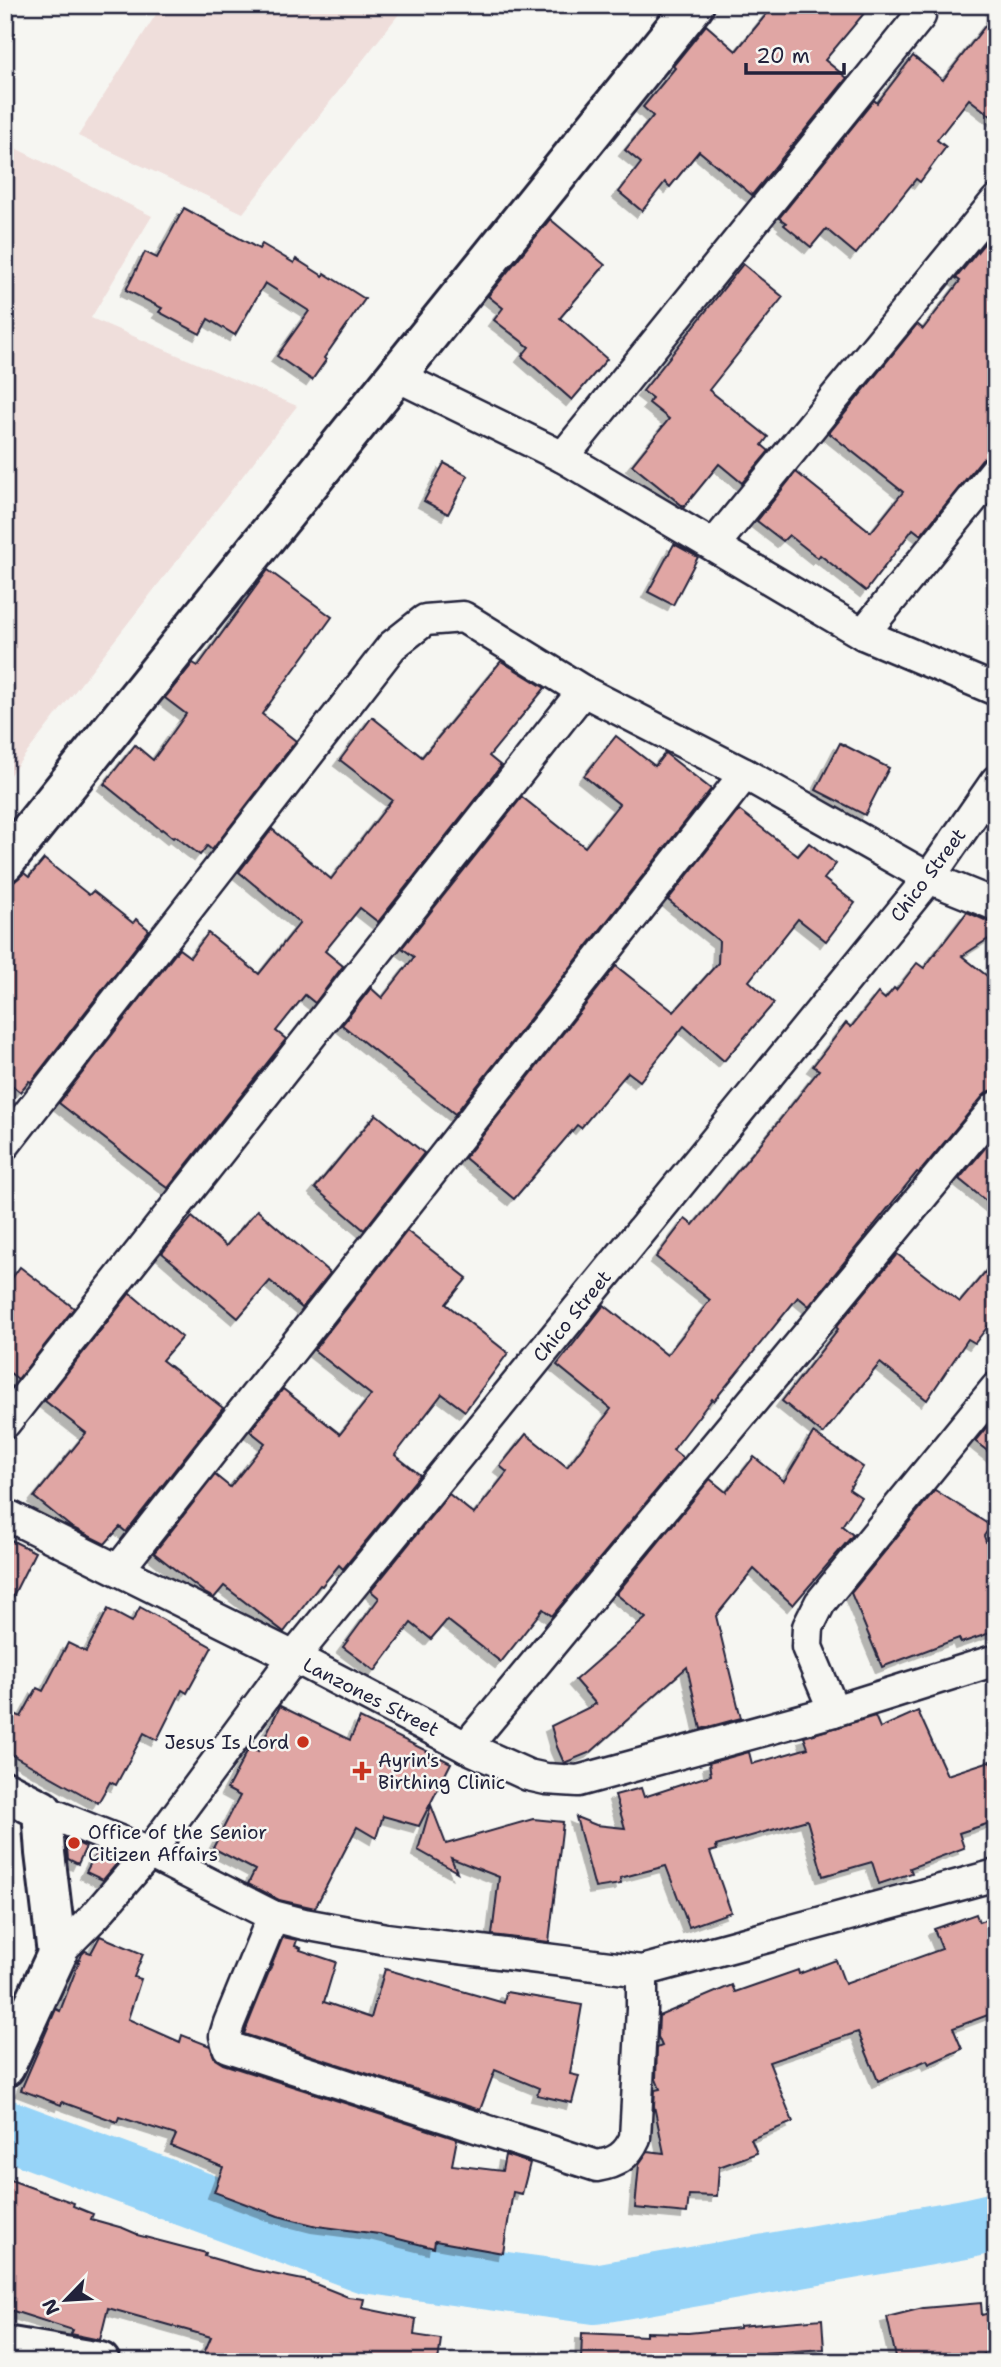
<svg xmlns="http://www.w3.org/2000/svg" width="1001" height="2367" font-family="'Shantell Sans',sans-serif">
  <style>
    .built { fill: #efdedb }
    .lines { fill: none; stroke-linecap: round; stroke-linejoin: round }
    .river { stroke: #97d4f8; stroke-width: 60 }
    .building { fill: #e0a6a4; stroke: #22223b; stroke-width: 2; filter: url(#shadow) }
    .street-casing { stroke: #22223b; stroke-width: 35 }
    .secondary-casing { stroke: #22223b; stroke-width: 44 }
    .street { stroke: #f6f6f2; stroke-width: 30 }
    .secondary { stroke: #f6f6f2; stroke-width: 38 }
    .poi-dot { fill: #c8321e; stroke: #f6f6f2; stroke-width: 2.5 }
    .labels { text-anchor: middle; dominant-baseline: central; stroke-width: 5; stroke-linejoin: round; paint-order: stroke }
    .street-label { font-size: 19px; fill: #22223b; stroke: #f6f6f2 }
    .poi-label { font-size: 19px; fill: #22223b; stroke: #f6f6f2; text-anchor: start }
  </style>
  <defs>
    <filter id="shadow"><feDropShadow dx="-6" dy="6" stdDeviation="0" flood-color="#0004"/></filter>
  </defs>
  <rect width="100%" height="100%" fill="#f6f6f2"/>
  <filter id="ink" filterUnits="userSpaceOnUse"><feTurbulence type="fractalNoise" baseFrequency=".0143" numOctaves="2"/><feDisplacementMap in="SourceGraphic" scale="14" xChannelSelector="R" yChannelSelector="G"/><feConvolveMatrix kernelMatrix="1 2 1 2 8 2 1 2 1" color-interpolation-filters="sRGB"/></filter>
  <g filter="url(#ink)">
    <g class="built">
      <polygon points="162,5 406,5 243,213 78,136"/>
      <polygon points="5,143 152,216 91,318 297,406 5,781"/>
    </g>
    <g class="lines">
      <polyline class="river" points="5,2129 365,2263 595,2294 965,2229 996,2222"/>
    </g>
    <g class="building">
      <polygon points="774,5 871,5 825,60 847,78 752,195 699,151 670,187 665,182 642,211 619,192 641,163 625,150 653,116 643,107 675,68 673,66 706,25 736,51"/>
      <polygon points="996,12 996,120 969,99 937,140 946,147 920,182 916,179 856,254 826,229 811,247 784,225 786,223 779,218 874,100 877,103 913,56 943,80"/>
      <polygon points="184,208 259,249 262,244 294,263 296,259 323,276 324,273 365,299 324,358 326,360 312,380 277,356 309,311 265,283 235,335 208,319 200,334 159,312 162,308 126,290 145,252 157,258"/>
      <polygon points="550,219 605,265 560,318 607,359 572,400 522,356 529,347 494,320 503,308 488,296"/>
      <polygon points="996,229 996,450 982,459 921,535 913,529 866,591 820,555 818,558 789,535 783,541 757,521 796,472 871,532 903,492 829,433 917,324 923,329 960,281 956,278"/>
      <polygon points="743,264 783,297 709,390 768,437 762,445 769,451 742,483 719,464 684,507 632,465 669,419 649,403 652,398 643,391"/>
      <polygon points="444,463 468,476 448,514 424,501"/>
      <polygon points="674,544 698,557 673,605 648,592"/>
      <polygon points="268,570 332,617 262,714 296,741 212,850 207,846 200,855 175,836 173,838 162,829 161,830 104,784 135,745 153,760 186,714 165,698 193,663 198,666"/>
      <polygon points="501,661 545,688 489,756 501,766 378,922 360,908 325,951 343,966 315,1003 305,995 276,1031 286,1039 168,1188 59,1103 179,949 190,957 208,933 259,974 300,923 239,872 272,829 331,879 392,800 340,760 372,717 422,757"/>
      <polygon points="616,736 655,766 665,753 711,789 455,1114 342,1025 371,988 382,998 414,957 402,948 522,797 585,847 619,804 584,776"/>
      <polygon points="840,743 889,768 865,815 816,790"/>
      <polygon points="739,810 798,856 809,843 836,864 824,879 855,903 826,941 798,919 749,981 774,1003 724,1061 684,1026 640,1081 628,1072 581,1128 577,1125 514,1199 465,1158 616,966 674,1012 718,963 719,941 668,900"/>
      <polygon points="44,859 89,895 93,891 133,923 136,919 149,930 31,1082 29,1081 20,1092 5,1080 5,884 14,882 24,873 29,877"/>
      <polygon points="967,912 996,925 996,934 962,956 996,983 996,1090 989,1091 983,1096 919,1173 917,1172 809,1306 798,1297 714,1401 712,1399 673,1450 683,1458 552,1616 543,1609 501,1662 447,1620 431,1639 411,1623 375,1671 343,1647 379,1598 371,1591 449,1494 474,1514 507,1472 500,1466 526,1434 567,1467 611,1409 557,1365 604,1305 667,1355 710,1300 656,1257 685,1219 693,1225 770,1132 819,1070 813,1066 846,1023 851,1027 878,993 885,999 894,988 896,990 917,963 924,968"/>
      <polygon points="376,1114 424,1153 364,1230 315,1188"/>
      <polygon points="996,1135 996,1209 959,1179"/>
      <polygon points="257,1210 330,1273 302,1308 270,1281 238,1318 162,1253 192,1217 226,1246"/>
      <polygon points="407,1231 467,1278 446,1304 508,1353 465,1411 442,1394 395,1455 420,1475 343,1569 339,1565 322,1586 320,1585 284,1632 224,1586 214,1598 205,1593 154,1553 215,1475 230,1487 265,1443 250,1431 283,1389 340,1434 371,1395 314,1350"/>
      <polygon points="897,1254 960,1302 996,1259 996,1316 975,1343 968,1339 927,1400 880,1363 823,1434 782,1401 838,1329 836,1327"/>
      <polygon points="20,1267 74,1308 18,1379 5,1369 5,1288"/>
      <polygon points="130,1293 182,1337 162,1360 223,1408 126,1532 120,1527 105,1544 71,1527 34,1497 86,1433 45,1401"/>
      <polygon points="995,1417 996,1418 996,1458 975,1441"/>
      <polygon points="813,1433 863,1467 849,1489 861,1497 842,1526 853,1535 793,1605 754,1569 716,1616 741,1718 701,1729 687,1667 591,1752 564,1763 557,1747 551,1726 596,1704 575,1680 646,1618 616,1594 710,1479 726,1492 754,1457 784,1481"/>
      <polygon points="935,1490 991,1526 984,1536 996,1569 996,1631 961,1643 959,1638 882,1667 851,1593"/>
      <polygon points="5,1537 35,1552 5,1612"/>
      <polygon points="140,1607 212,1647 187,1693 182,1690 157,1740 144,1733 116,1785 110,1782 98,1803 5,1751 5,1709 21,1717 37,1688 43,1691 68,1643 86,1652 108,1609 132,1622"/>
      <polygon points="280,1706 350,1740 360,1718 451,1763 419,1826 383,1816 376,1838 357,1827 315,1908 279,1900 248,1884 255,1870 213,1848 240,1796 227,1789 250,1746 258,1751"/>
      <polygon points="918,1711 947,1775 990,1761 996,1780 996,1821 959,1833 964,1848 910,1868 912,1873 879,1884 872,1862 823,1876 807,1820 716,1846 717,1850 710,1852 731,1912 689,1927 666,1866 620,1878 621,1884 595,1888 576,1817 596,1825 625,1828 615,1795 641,1788 644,1797 711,1775 709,1763 749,1752 752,1764 808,1748 804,1737 875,1716 880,1728"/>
      <polygon points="431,1805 446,1844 533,1819 563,1822 549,1942 492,1935 499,1877 451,1858 457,1872 418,1850"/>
      <polygon points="66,1838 86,1847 78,1864 68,1859"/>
      <polygon points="97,1851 120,1860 103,1880 86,1872"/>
      <polygon points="976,1914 979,1922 996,1916 996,2012 953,2028 962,2049 929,2064 927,2060 878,2081 858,2032 769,2062 793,2122 751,2139 757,2153 719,2167 717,2196 689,2195 687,2213 635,2208 639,2164 648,2151 664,2153 654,2106 655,2090 660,2089 656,2079 657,2048 662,2046 658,2037 659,2016 732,1985 735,1992 798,1970 799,1974 836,1960 845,1984 942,1949 934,1929"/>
      <polygon points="100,1936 143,1954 134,1977 141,1979 128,2019 180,2042 182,2035 210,2046 215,2059 223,2064 457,2139 452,2165 502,2171 505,2155 530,2163 522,2194 513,2192 503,2253 435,2241 434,2248 379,2234 317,2226 278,2216 214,2192 223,2167 171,2146 176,2135 119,2117 117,2122 62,2102 61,2105 21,2090 56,2009 60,2011 82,1954 85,1951 91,1953"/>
      <polygon points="283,1937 297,1940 295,1946 301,1948 300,1950 336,1962 324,2002 371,2018 385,1969 504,2003 506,1992 582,2005 570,2074 579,2076 572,2103 537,2095 539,2088 495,2070 480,2110 244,2034"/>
      <polygon points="5,2178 74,2203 73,2206 93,2214 91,2219 123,2228 137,2234 137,2235 206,2253 205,2256 253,2270 308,2281 348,2297 364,2299 362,2308 416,2319 414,2335 441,2339 438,2362 227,2362 204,2353 211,2337 108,2308 100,2340 71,2334 73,2330 10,2310 14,2298 5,2295"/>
      <polygon points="981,2303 982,2315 996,2311 996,2351 983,2354 986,2362 897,2362 887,2317 923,2308"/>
      <polygon points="822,2319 824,2349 766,2353 766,2362 581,2362 582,2333 646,2336 646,2332 688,2333 739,2328 739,2326"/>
    </g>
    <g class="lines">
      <g class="street-casing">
        <g id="street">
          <polyline points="395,375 563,457 863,634 996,690"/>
          <polyline points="563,457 920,16"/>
          <polyline points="714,545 996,201"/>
          <polyline points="863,634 996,470"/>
          <polyline points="5,1144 392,646 425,620 463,617 583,691 745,774 929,878 996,905"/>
          <polyline points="5,1423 583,691"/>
          <polyline points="5,1514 294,1657 466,1747 528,1775 546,1779 578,1781 834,1711 996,1660"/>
          <polyline points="119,1569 745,774"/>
          <polyline points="834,1711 807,1647 808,1627 820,1603 996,1388"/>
          <polyline points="466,1747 996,1107"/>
          <polyline points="42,1810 149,1853 273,1916 304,1924 386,1939 642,1971 996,1875"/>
          <path d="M273,1916L229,2023L225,2036L228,2047L597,2166C616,2163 627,2156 635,2138L642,2009V1971"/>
          <polyline points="57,1954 95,1916 149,1853 294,1657 929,878 996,781"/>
        </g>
      </g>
      <g class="secondary-casing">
        <g id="secondary">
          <polyline points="5,862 694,5"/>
          <polyline points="5,1791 42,1810 45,1853 57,1954 5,2067"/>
          <polyline points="5,2346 100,2362"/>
        </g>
      </g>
      <use href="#street" class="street"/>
      <use href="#secondary" class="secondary"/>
    </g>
  </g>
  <g class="poi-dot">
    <circle cx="303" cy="1742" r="7"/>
    <path d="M358.5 1760.5h7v7h7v7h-7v7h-7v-7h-7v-7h7z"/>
    <circle cx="74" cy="1843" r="7"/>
  </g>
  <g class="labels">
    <g class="street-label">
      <text transform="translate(928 875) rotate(-53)">Chico Street</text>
      <text transform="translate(572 1316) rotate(-51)">Chico Street</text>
      <text transform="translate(371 1697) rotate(27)">Lanzones Street</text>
    </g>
    <g class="poi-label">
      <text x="289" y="1742" text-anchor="end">Jesus Is Lord</text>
      <text x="378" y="1760">Ayrin's<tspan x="378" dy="22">Birthing Clinic</tspan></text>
      <text x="88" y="1832">Office of the Senior<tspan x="88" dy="22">Citizen Affairs</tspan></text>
    </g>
  </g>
  <rect width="1001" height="2367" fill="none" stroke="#f6f6f2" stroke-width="28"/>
  <rect x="14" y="14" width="973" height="2339" fill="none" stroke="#22223b" stroke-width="2.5" filter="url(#ink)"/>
  <g transform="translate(66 2300) rotate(245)" stroke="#f6f6f2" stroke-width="5" paint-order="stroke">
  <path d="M0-5L12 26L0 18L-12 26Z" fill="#22223b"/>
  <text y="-10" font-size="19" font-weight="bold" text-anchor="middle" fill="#22223b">N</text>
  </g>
  <path d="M746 63v10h98v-10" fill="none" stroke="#22223b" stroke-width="3.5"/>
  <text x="756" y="63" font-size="21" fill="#22223b" stroke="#f6f6f2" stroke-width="5" paint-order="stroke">20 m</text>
</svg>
